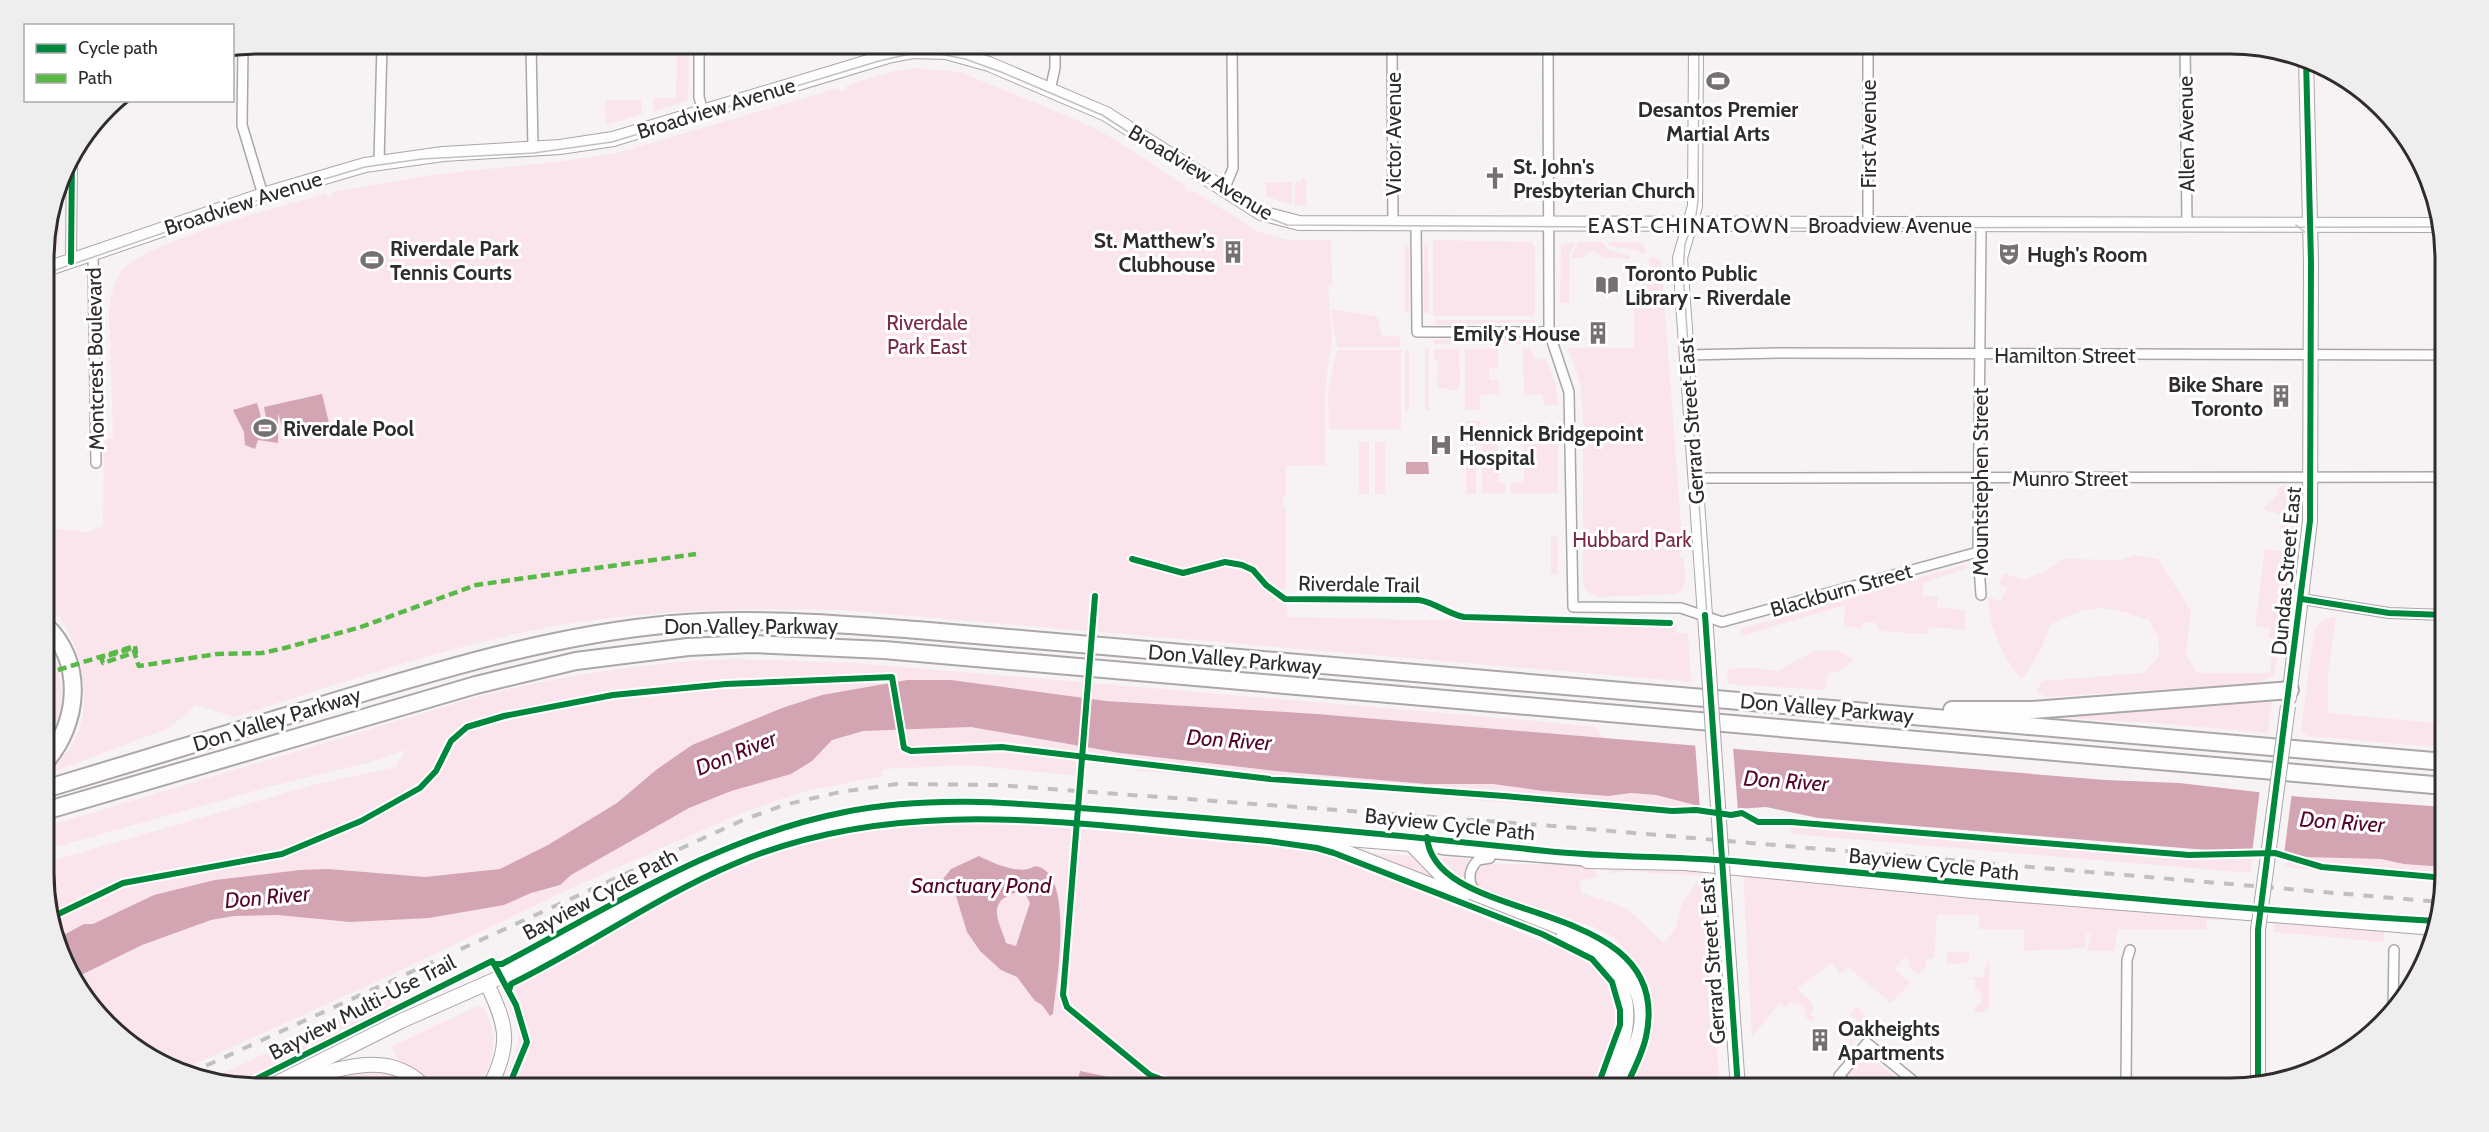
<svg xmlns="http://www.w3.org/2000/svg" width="2489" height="1132" font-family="Cabin,sans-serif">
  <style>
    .green { fill: #fbe5ec }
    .water { fill: #d3a4b2; fill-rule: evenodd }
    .pier { fill: #f7f2f4 }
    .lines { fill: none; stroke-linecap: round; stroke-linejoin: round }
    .street-casing { stroke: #aba7a8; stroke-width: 12 }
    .secondary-casing { stroke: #aba7a8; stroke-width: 16 }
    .highway-casing { stroke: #aba7a8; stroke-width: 20 }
    .street { stroke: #fefdfd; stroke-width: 9 }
    .secondary { stroke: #fefdfd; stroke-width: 14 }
    .highway { stroke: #fefdfd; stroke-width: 16 }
    .tram { stroke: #c1c0c0; stroke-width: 1.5 }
    .rail { stroke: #c1c0c0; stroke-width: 4; stroke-dasharray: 10 10; stroke-linecap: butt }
    .secondary-bridge-casing { stroke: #aba7a8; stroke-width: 16; stroke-linecap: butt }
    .secondary-bridge { stroke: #fefdfd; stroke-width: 14 }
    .quiet { stroke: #58b947; stroke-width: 4.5; stroke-dasharray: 9 4.5; stroke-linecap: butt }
    .cycleway-casing { stroke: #fff; stroke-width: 10 }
    .cycleway { stroke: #00873e; stroke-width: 6 }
    .labels { text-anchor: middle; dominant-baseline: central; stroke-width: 6; stroke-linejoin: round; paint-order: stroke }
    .street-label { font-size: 21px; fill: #2f2c2d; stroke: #fff }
    .poi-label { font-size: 21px; font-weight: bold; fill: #2f2c2d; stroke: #fff; text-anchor: start }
    .park-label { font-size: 21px; fill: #792a49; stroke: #fff }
    .neighbourhood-label { font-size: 22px; letter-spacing: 1.5px; fill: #2f2c2d; stroke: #fff }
    .water-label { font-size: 22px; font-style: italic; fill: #56062c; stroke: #fff }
    .rim { fill: none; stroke: #2f2c2d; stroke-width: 3 }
  </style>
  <rect width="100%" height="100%" fill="#f7f2f4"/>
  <g class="green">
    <polygon points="677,48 689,48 688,101 653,111 654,98 676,98"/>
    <path d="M915,68L960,72L1072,118L1104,133L1186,186L1185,190L1190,193L1192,190L1259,232L1289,240H1331L1332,285L1328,286L1332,337L1325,391V465L1286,466V496H1283V507H1286V589H1283L1288,617L1676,626L1675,633H1688L1691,682L840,610C755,608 671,609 586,621C468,638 348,681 234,717L196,705L169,728L45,775C54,764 67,754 75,740C95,702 80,628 45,603V528L88,532L103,526L104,441L113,437L109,311C111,297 113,284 121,272C142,242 286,205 326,194L328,198L333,196V192L431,175L566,161L617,153L839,88L840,92L847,90L846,86L891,72Z"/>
    <polygon points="605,100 641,100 642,114 606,125"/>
    <polygon points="1302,178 1306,180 1306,206 1294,205 1296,182 1301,182"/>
    <polygon points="61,180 59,245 57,251 44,255 44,244"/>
    <polygon points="1292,182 1292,205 1266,196 1266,183"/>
    <polygon points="1433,240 1531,242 1535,248 1535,313 1532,316 1433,316"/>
    <polygon points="1576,242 1570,252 1569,303 1560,303 1561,245"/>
    <polygon points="1578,242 1601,242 1609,250 1630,256 1630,259 1604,257 1594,251 1587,253 1583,258 1571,258"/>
    <polygon points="1607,242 1643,243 1646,251 1643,254 1636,250 1611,246"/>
    <rect x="1405" y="245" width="4" height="68"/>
    <polygon points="1424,245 1428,245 1429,313 1424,313"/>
    <path d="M1651,256L1661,260L1683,551L1680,552V558H1683C1684,571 1690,588 1676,594L1597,597L1588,592L1583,584V414L1580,382L1568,348H1634V309H1649L1654,303L1649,297H1643V273H1654L1648,260Z"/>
    <polygon points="1331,309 1375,316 1379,320 1381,335 1400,337 1400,347 1337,347"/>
    <polygon points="1434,320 1534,320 1535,322 1437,325"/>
    <polygon points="1434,340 1536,340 1537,341 1535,344 1434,344"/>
    <polygon points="1523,348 1529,349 1536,360 1546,358 1555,383 1558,405 1544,405 1543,395 1524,395"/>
    <rect x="1425" y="349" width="4" height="61"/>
    <polygon points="1434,349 1459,349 1460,387 1456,391 1437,387 1437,378 1440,378 1437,376 1439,373 1436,370 1439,367 1437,360 1434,359"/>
    <polygon points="1465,349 1498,349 1498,368 1489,368 1489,380 1498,380 1499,394 1480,395 1480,410 1465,410"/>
    <polygon points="1337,350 1401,350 1401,429 1329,429 1328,391"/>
    <rect x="1405" y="350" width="4" height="61"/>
    <polygon points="1466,421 1480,421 1480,436 1498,435 1498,451 1492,451 1492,463 1499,463 1499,483 1506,483 1506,493 1482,493 1482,445 1466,445"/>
    <polygon points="1544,425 1558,425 1558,493 1510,493 1510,483 1524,483 1524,436 1544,435"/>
    <rect x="1359" y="442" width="10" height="52"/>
    <rect x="1375" y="442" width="10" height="52"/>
    <rect x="1466" y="451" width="10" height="43"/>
    <polygon points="2287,486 2294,489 2294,529 2289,532 2280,531 2282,515 2263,509 2278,494 2279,487"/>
    <polygon points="1551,536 1558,537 1558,574 1551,574"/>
    <polygon points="2289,540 2293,543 2281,639 2268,638 2270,628 2255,626 2265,549 2287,552"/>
    <path d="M2134,555L2158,559L2191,611L2186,655L2197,673H2270L2272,653L2279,654L2273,676L2258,683L2047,697L2036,692L2042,681L2144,673L2159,656L2158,636L2149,620C2104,605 2093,602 2050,625L2040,652L2022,679C2002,657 1989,627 1988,597L2000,601L2008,588L1999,584L2004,573L2022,580L2044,572L2063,559L2120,560Z"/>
    <polygon points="1963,565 1970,567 1923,583 1923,596 1938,597 1937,607 1965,610 1965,630 1929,627 1927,634 1879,631 1876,623 1864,622 1861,629 1844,625 1845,605 1741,636 1740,629"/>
    <path d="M2336,617L2328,674V713L2445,724V748L2308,736L2301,730L2314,634C2319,621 2323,618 2336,617Z"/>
    <path d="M45,635C64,673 70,712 45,749Z"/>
    <polygon points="1814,651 1839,651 1854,660 1839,671 1828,674 1824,690 1728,684 1727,669 1754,668 1778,671"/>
    <path d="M734,659L856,663L1526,720L1596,727L1603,739L1317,714L1106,701L951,680L899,681L894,673H880L881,730H897L901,750C924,759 953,748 978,748C1028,750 1077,757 1126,763V768L1079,760L1078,776L968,765L882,769V776L802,792L739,814L565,891L395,973L177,1072L88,1004L45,902V863L317,784L396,767L405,750L367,763L272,786L45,850V827L481,696C565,675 647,662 734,659Z"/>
    <polygon points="2269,699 2272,703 2268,733 2155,723 2028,716"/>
    <polygon points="971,727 1120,753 1286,772 1426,784 1493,784 1543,791 1608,796 1631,793 1656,795 1699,806 1667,809 1503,793 1283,778 1007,746 979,744 910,749 905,747 903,730"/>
    <polygon points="1146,765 1275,781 1641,810 1647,815 1140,771 1134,774 1139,767"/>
    <path d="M945,822H995L1278,846L1317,851L1354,865L1580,957L1599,970L1616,999L1617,1030L1590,1088H510L529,1044L513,988C605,941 689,880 788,848C840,831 892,829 945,822Z"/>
    <polygon points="1791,824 2112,852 2227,858 2253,855 2250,873 1791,834"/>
    <polygon points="1364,853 1416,856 1448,886"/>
    <polygon points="1438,857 1469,859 1463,879 1462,879"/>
    <polygon points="2286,857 2328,870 2444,880 2293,868 2285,866"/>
    <polygon points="2305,857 2382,859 2404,864 2445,867 2445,874 2336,866 2322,864"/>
    <polygon points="1483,864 1591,864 1598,877 1580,881 1581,893 1626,908 1664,943 1676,928 1681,906 1701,876 1625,871 1610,874 1609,865 1697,866 1704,876 1720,1088 1630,1088 1651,1038 1651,999 1638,965 1614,937 1594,927 1547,913 1479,887 1475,875"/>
    <polygon points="1743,872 2231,915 2231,920 2207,920 2206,929 2117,929 2115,951 2087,951 2091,934 2086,934 2085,948 2024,951 2024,929 1979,929 1979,915 1937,915 1934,958 1926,959 1926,967 1918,975 1908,966 1911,962 1904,957 1895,969 1910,983 1891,1003 1848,967 1840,974 1831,963 1797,989 1810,1000 1814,1010 1810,1014 1815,1018 1811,1022 1804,1015 1807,1010 1798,1003 1796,1005 1791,1001 1786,1008 1780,1003 1752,1037"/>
    <polygon points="2275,920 2385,928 2383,942 2274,932"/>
    <polygon points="1947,952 1969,952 1969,963 1947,964"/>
    <polygon points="1989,959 1989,1008 1982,1013 1974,1012 1976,1006 1982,1003 1981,992 1975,989 1975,980 1969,977 1982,977"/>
    <path d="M507,994C531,1031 525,1050 507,1087L500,1088C509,1070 522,1047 517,1025C514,1015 505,1006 507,994Z"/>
    <polygon points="390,995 391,1006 237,1084 211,1079"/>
    <path d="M477,1006L484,1008C500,1039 494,1058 479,1088H436L419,1070L399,1061L391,1047Z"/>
    <polygon points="1857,1006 1870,1022 1845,1054 1841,1051 1863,1026 1850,1014"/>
    <polygon points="1869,1056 1872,1057 1908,1088 1854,1088 1847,1076 1863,1059"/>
    <polygon points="374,1070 401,1079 413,1088 320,1088 344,1075"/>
  </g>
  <g class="water">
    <polygon points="322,394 329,423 284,434 278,413 278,443 258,440 255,449 245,445 244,432 233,410 257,403 263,424 267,422 264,407"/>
    <polygon points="1406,462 1428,462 1429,474 1406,474"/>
    <polygon points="907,680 951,680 1106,701 1317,714 2105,780 2179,783 2301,797 2445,807 2445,867 2404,864 2381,859 2305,857 2253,850 2231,852 1818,818 1766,807 1737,809 1699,806 1656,795 1631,793 1608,796 1543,791 1493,784 1426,784 1286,772 1120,753 971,727 863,731 832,740 812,761 791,774 731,791 689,808 571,875 560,885 531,893 504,905 429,918 350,922 278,915 234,916 211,920 142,945 77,977 60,937 84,924 93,924 154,895 215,880 300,870 328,869 425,877 500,869 548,845 617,803 656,770 692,745 782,708 822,695"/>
    <path d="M979,856C993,863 1020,876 1035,866C1076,871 1056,985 1053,1014L1050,1016L1042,1005L1035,1001L1017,977L1001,970L980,951L967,932L953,886L943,879L951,869ZM1017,892L1026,895L1030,903L1016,946L1006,943C1000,922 984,902 1017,892Z"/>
    <polygon points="1080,1071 1123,1080 1128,1088 1076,1088"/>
  </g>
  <g class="pier">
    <polygon points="1695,743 1733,746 1738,812 1700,809"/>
    <polygon points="2260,788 2292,792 2284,855 2252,854"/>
  </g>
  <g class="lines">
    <g class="street-casing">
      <g id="street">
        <polyline points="531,44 533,150"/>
        <polyline points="699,44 699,97 703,112"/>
        <polyline points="873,44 876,59"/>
        <polyline points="1392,44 1393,224"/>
        <polyline points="1548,44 1549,332 1569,392 1573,607 1681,608 1722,622 1978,552"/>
        <polyline points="1868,44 1868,225"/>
        <polyline points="2185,44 2187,225"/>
        <polyline points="243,47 242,125 263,195"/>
        <polyline points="1050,90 1055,68 1055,44"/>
        <polyline points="379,162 382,44"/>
        <polyline points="1224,190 1233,168 1232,44"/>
        <polyline points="1416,224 1417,332 1549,332"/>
        <polyline points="93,254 96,463"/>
        <polyline points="71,262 72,155"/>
        <polyline points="1686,355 1779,353 2444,355"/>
        <polyline points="1695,478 2444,477"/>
        <polyline points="1981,595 1978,552 1981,225"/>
        <polyline points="2302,599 2389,613 2445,615"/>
        <polyline points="1411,844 1446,850 1587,861"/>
        <path d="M1478,895C1468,884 1467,871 1478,860L1490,858"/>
        <polyline points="2393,1012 2394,950"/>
        <polyline points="1846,1088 1846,1083 1839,1076 1867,1043 1922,1088"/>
        <polyline points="2126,1088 2127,960 2130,950"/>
      </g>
    </g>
    <g class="secondary-casing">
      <g id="secondary">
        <polyline points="1696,44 1695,206 1680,258 1707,644"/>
        <polyline points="44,270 263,195 365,165 443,154 560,147 613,139 888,56 914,51 946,52 989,64 1106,114 1261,213 1299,223 2441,225"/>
        <polyline points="2289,698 2310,521 2311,262 2306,59"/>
        <polyline points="1317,841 1462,897"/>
        <polyline points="1587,861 1685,863 1973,891 2435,928"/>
        <polyline points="1724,895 1738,1088"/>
        <polyline points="2258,930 2258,1083"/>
        <path d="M1563,938C1639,970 1638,1021 1605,1088"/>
        <path d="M487,984C508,1027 511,1045 489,1088"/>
        <path d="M293,1082C339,1070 388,1047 426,1088"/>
        <path d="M267,1088L401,1021L501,977L677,882L750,848L795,833L840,822L879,815L963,809L1411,844L1442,876L1456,886L1587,938C1621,955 1649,991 1640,1032C1635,1052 1626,1070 1617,1088"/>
      </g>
    </g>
    <g class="highway-casing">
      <g id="highway">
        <path d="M45,625C85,662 79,724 45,762"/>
        <polyline points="1952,710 2033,710 2290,690"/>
        <path d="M45,789C147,759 248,727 349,697C456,665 561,634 672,624C754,617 836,624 917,630L2445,762"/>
        <polyline points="45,811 476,685 576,661 688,647 751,644 884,650 2445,786"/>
      </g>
    </g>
    <use href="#street" class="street"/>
    <use href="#secondary" class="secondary"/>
    <use href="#highway" class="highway"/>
    <g class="tram">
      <polyline points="1699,44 1698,202 1696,215 1685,244 1683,273 1740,1088"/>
      <polyline points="44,274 291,189 365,167 422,159 534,153 612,142 879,61 910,54 940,54 965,59 1001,72 1102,115 1251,211 1287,225 1766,228 2442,227"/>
      <polyline points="2261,1082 2258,971 2261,929 2311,539 2314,249 2307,234 2296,225"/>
    </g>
    <polyline class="rail" points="188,1074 743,820 784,805 840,792 897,784 996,785 1541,825 2440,902"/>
    <g class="secondary-bridge-casing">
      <g id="secondary-bridge">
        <polyline points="1707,644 1724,895"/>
        <polyline points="2258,930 2288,706"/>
      </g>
    </g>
    <use href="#secondary-bridge" class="secondary-bridge"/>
    <polyline class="quiet" points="45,674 135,646 136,652 103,663 101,658 133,648 138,664 139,666 217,654 262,653 285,648 361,627 476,585 696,554"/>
    <g class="cycleway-casing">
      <g id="cycleway">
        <polyline points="71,262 72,155"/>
        <path d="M1132,559L1183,573L1225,562L1242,565L1253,570L1266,585L1285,599L1419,600C1436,603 1448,614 1464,617L1670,623"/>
        <polyline points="1095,596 1063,995 1067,1007 1150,1075 1184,1088"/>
        <polyline points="2302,599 2389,613 2445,615"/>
        <polyline points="1705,615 1738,1088"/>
        <path d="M1427,837C1434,929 1677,893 1646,1037C1642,1055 1633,1072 1625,1088"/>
        <polyline points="52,917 123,883 282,854 361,821 420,788 436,771 451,741 467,727 504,716 613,695 726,684 892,677 904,748 911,751 1002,747 1270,779 1504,796 1672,811 1696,810 1731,815 1742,813 1758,822 1791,822 2189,855 2275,853 2322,867 2445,878"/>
        <polyline points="494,964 516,1005 527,1042 508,1088"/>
        <path d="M509,991L511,984C587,947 656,897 734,864C904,790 1090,827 1268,841L1317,848L1334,853L1542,934L1592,959L1612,982L1620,1010V1025L1597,1088"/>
        <polyline points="2258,1083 2258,930 2310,521 2311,262 2306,59"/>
        <path d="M244,1085L492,961L494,964H502C612,906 721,836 845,812C940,793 1035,805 1131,812C1270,823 1408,836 1546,851C1612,858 1678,856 1744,862C1975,883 2205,908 2436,921"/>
      </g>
    </g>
    <use href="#cycleway" class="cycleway"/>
  </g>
  <defs>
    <g id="stadium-bare" transform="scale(1.8)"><path d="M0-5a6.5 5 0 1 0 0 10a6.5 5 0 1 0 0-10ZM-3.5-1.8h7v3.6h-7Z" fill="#757173" stroke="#fff" stroke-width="2.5" paint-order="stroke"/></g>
    <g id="church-bare" transform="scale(1.8)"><path d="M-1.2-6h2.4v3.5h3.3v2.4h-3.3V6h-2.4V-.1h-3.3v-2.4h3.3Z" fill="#757173" stroke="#fff" stroke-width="2.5" paint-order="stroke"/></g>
    <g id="building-bare" transform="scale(1.8)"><path d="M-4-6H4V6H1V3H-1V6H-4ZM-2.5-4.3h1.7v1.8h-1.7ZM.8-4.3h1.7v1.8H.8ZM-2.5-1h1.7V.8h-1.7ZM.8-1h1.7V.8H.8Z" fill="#757173" stroke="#fff" stroke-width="2.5" paint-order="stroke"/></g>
    <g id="theatre-bare" transform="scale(1.8)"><path d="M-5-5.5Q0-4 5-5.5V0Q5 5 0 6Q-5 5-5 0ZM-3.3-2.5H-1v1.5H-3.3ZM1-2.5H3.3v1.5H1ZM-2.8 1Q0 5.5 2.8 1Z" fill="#757173" stroke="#fff" stroke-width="2.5" paint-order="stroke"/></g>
    <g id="library-bare" transform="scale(1.8)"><path d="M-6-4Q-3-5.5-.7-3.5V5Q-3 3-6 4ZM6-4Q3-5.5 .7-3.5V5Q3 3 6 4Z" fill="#757173" stroke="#fff" stroke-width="2.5" paint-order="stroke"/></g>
    <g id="hospital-bare" transform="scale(1.8)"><path d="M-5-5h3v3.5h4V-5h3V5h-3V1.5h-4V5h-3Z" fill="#757173" stroke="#fff" stroke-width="2.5" paint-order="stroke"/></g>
  </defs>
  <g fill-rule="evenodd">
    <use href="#stadium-bare" x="1718" y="81"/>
    <use href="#church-bare" x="1495" y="178"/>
    <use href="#building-bare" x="1233" y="252"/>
    <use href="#theatre-bare" x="2009" y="254"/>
    <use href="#stadium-bare" x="372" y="260"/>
    <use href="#library-bare" x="1607" y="285"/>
    <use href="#building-bare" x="1598" y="333"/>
    <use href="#building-bare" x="2281" y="396"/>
    <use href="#stadium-bare" x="265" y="428"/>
    <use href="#hospital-bare" x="1441" y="445"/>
    <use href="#building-bare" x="1820" y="1040"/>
  </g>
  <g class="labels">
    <g class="street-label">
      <text transform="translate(716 108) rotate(-17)">Broadview Avenue</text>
      <text transform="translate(1393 134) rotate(-90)">Victor Avenue</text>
      <text transform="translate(1868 134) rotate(-90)">First Avenue</text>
      <text transform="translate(2186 134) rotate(-91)">Allen Avenue</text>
      <text transform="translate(1201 172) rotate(31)">Broadview Avenue</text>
      <text transform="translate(243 203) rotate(-18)">Broadview Avenue</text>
      <text x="1890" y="225">Broadview Avenue</text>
      <text x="2065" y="355">Hamilton Street</text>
      <text transform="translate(95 359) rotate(-91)">Montcrest Boulevard</text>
      <text transform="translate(1691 421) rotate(-94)">Gerrard Street East</text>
      <text x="2070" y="478">Munro Street</text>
      <text transform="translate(1980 482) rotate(-90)">Mountstephen Street</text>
      <text transform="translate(2286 571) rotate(-85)">Dundas Street East</text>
      <text transform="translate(1359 584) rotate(1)">Riverdale Trail</text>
      <text transform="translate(1841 590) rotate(-16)">Blackburn Street</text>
      <text x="751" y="626">Don Valley Parkway</text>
      <text transform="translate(1235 659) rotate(5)">Don Valley Parkway</text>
      <text transform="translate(1827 708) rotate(5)">Don Valley Parkway</text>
      <text transform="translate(277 719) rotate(-17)">Don Valley Parkway</text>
      <text transform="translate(1450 824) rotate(6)">Bayview Cycle Path</text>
      <text transform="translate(1934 864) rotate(6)">Bayview Cycle Path</text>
      <text transform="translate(600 894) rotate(-28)">Bayview Cycle Path</text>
      <text transform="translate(1712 961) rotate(-94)">Gerrard Street East</text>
      <text transform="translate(362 1007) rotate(-27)">Bayview Multi-Use Trail</text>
    </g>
    <g class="poi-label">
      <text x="1718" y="109" text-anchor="middle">Desantos Premier<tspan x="1718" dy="24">Martial Arts</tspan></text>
      <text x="1513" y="166">St. John's<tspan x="1513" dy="24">Presbyterian Church</tspan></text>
      <text x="1215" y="240" text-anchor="end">St. Matthew’s<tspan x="1215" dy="24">Clubhouse</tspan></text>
      <text x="390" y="248">Riverdale Park<tspan x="390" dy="24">Tennis Courts</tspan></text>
      <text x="2027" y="254">Hugh's Room</text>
      <text x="1625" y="273">Toronto Public<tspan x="1625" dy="24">Library - Riverdale</tspan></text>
      <text x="1580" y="333" text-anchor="end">Emily's House</text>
      <text x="2263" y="384" text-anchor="end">Bike Share<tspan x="2263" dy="24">Toronto</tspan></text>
      <text x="283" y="428">Riverdale Pool</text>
      <text x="1459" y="433">Hennick Bridgepoint<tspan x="1459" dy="24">Hospital</tspan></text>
      <text x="1838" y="1028">Oakheights<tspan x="1838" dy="24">Apartments</tspan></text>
    </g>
    <g class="park-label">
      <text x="927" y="322">Riverdale<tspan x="927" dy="24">Park East</tspan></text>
      <text x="1632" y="539">Hubbard Park</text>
    </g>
    <g class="neighbourhood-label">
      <text x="1689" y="225">EAST CHINATOWN</text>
    </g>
    <g class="water-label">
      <text transform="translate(1229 740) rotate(4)">Don River</text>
      <text transform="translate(736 753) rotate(-22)">Don River</text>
      <text transform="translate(1786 781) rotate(4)">Don River</text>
      <text transform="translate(2342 822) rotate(4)">Don River</text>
      <text x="981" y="885">Sanctuary Pond</text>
      <text transform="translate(267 897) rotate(-5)">Don River</text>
    </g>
  </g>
  <path d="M0 0H2489V1132H0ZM259 54H2230A205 205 0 0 1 2435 259V873A205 205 0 0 1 2230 1078H259A205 205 0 0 1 54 873V259A205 205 0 0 1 259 54Z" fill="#eee" fill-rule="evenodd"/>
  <path class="rim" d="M259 54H2230A205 205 0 0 1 2435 259V873A205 205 0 0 1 2230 1078H259A205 205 0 0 1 54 873V259A205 205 0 0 1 259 54Z"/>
  <rect x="24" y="24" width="210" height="78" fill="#ffffff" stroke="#acabab" stroke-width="1.5"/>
  <rect x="36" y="44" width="30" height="9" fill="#00873e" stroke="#acabab" stroke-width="1.5"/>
  <text x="78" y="54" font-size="18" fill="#2f2c2d">Cycle path</text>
  <rect x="36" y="74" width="30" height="9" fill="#58b947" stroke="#acabab" stroke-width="1.5"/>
  <text x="78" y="84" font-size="18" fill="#2f2c2d">Path</text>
</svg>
